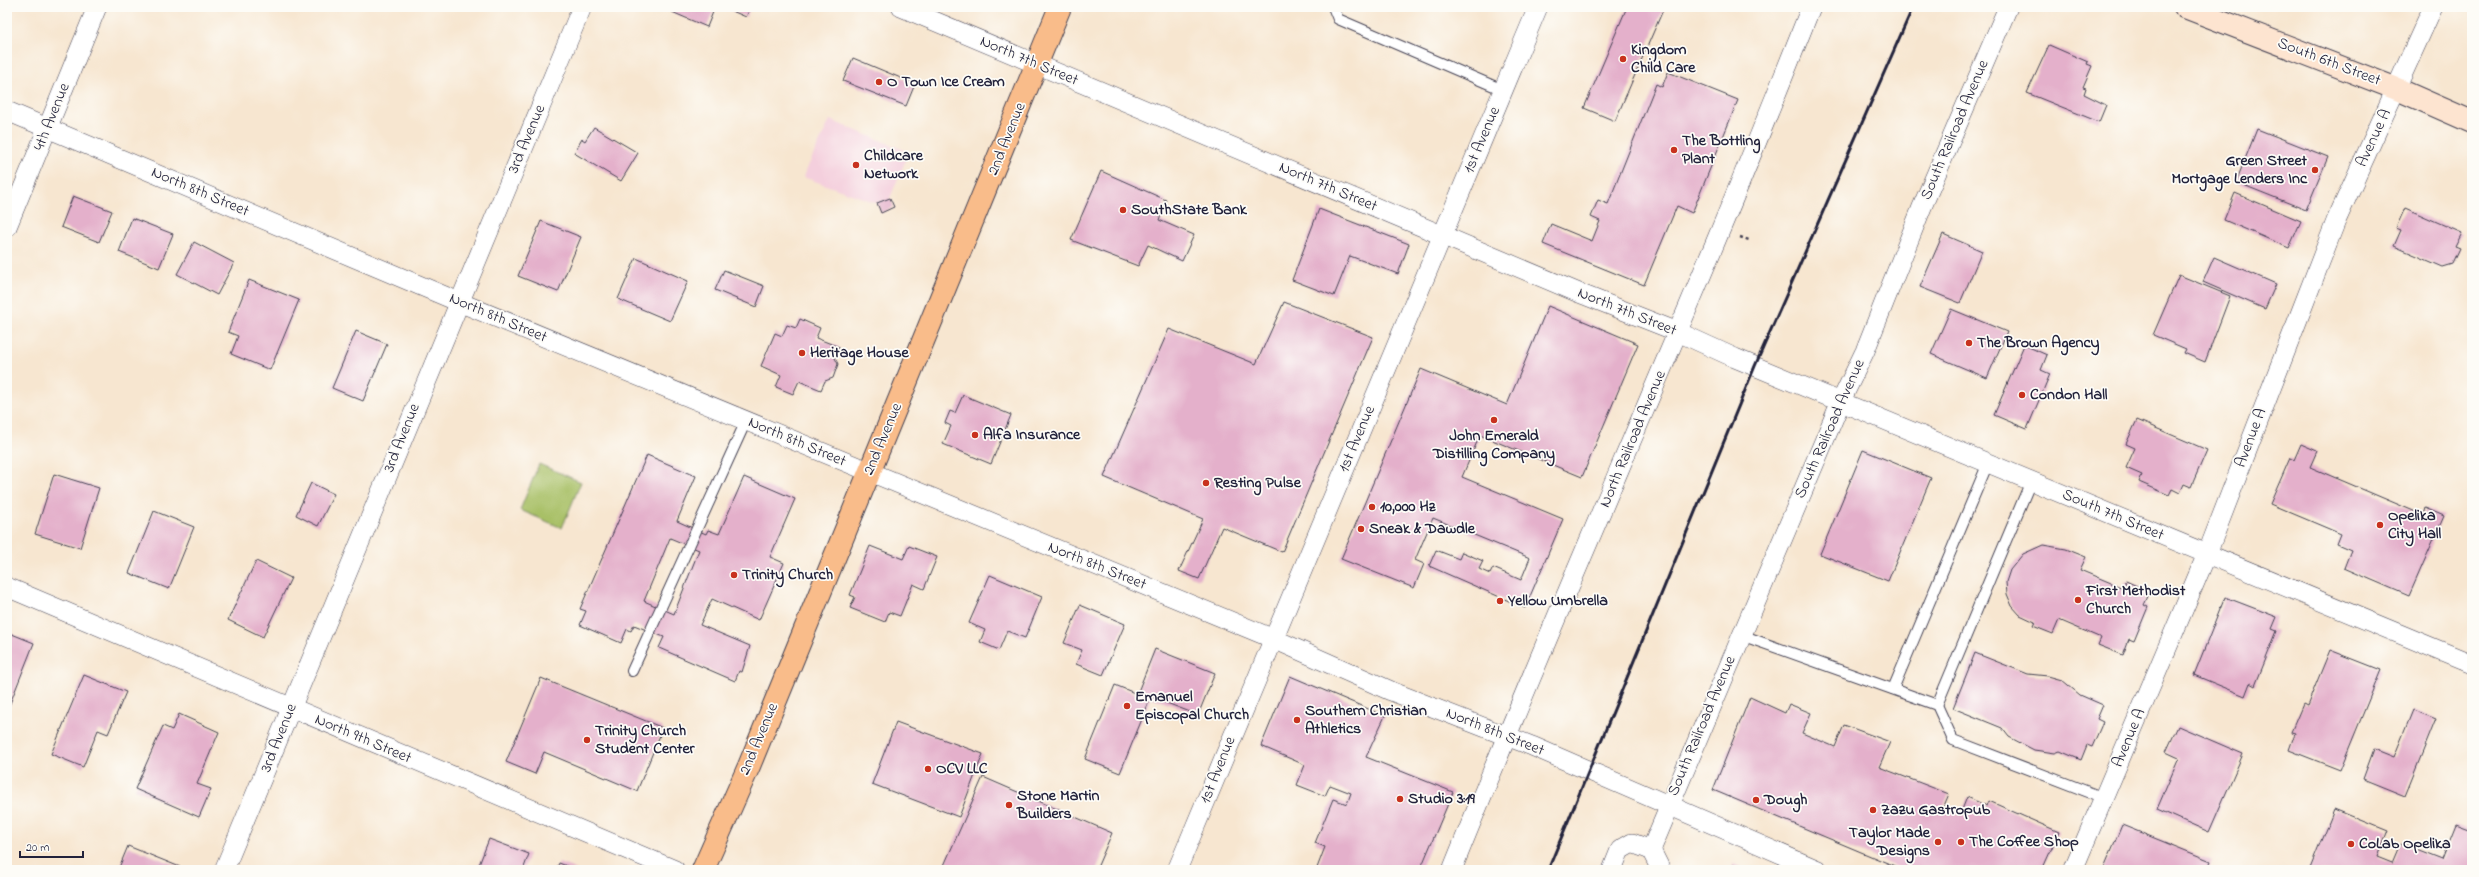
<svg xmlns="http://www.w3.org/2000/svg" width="2479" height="877" font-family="'Indie Flower',sans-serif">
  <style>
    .built { fill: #f4cfdd }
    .green { fill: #a8c066; stroke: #657150 }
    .building { fill: #e4b0cb; fill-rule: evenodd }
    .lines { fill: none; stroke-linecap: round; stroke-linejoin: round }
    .lane-casing { stroke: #423f51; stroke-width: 12 }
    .street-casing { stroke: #423f51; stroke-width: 20 }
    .secondary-casing { stroke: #423f51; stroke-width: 24 }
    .primary-casing { stroke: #423f51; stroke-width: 24 }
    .path { stroke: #423f51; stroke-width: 2.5; stroke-dasharray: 3 3; stroke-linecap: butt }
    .lane { stroke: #fff; stroke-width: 10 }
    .street { stroke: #fff; stroke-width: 19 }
    .secondary { stroke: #fde4d0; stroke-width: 22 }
    .primary { stroke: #f9bc8a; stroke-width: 22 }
    .rail { stroke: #22223b; stroke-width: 3 }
    .poi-dot { fill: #c8321e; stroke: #fdfcf7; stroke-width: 1.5 }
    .labels { text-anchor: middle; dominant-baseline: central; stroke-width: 3.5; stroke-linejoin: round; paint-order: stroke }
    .poi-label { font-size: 16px; font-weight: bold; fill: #22223b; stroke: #fdfcf7; text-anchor: start }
    .street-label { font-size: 16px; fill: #22223b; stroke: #fdfcf7 }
  </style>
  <rect width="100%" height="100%" fill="#fdfcf7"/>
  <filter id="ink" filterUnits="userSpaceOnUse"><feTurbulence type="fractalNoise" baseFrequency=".025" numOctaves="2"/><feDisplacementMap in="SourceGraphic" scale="8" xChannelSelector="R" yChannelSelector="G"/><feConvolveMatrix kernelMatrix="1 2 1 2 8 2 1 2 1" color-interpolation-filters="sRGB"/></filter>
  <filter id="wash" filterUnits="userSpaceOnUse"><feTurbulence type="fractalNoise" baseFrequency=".012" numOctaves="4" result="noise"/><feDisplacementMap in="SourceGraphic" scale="16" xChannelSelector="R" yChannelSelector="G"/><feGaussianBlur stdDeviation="0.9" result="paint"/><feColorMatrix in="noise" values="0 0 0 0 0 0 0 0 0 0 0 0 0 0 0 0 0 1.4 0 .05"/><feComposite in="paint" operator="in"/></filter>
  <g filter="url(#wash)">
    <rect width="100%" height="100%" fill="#f7e6d0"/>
    <polygon class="built" points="830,120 909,152 890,198 877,203 803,177"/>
    <polygon class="green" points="539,464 581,482 562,528 520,510"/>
    <g id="blocks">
      <g class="building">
        <polygon points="675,7 715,7 707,27 672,12"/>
        <polygon points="723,7 751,7 746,17"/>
        <polygon points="1627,7 1655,7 1663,10 1615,121 1584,108"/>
        <polygon points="2049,45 2088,62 2087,64 2092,66 2083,87 2086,88 2084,94 2106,105 2099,122 2027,93"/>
        <polygon points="853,58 915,84 906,106 843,81"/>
        <polygon points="1668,72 1738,100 1692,213 1677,206 1644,285 1543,244 1551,224 1592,241 1600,221 1591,217 1598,200 1608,204 1656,84 1662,87"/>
        <polygon points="594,127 638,153 621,181 574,153 582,139 585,141"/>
        <polygon points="2257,129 2328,157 2306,210 2236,182"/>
        <polygon points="1101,171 1166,200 1159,220 1194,235 1182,261 1148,245 1138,266 1071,240"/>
        <polygon points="2235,193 2301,221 2289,248 2224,220"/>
        <polygon points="73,196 112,211 99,242 61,227"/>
        <polygon points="890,198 894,207 881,213 877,203"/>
        <polygon points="2405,208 2462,233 2455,247 2460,249 2453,264 2443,267 2394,246 2401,230 2396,228"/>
        <polygon points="1319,209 1409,244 1398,274 1350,256 1334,296 1292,280"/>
        <polygon points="132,218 173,234 159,268 119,252"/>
        <polygon points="541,221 581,237 558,292 518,276"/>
        <polygon points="1943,234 1982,251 1960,303 1920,287"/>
        <polygon points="194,242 234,263 217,295 177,274"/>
        <polygon points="2214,257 2276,284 2265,309 2203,282"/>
        <polygon points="636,258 688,281 670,321 618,299"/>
        <polygon points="724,270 764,286 756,307 715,290"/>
        <polygon points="2179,275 2230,296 2205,362 2184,353 2186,349 2153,335"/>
        <polygon points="249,280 299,300 270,370 231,354 238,336 228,332"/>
        <polygon points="1284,302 1373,337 1282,552 1222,527 1199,579 1179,571 1203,519 1104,477 1169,329 1256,364"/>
        <polygon points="1548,306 1638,344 1582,477 1480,435 1462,477 1563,519 1525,608 1429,566 1436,550 1459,559 1462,552 1483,561 1479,569 1490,574 1493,568 1521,580 1530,558 1433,518 1415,560 1424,564 1414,588 1341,559 1421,369 1507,405"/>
        <polygon points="1951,309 2007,332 1987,378 1931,354"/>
        <polygon points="800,319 820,328 816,338 839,347 835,358 838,364 833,378 825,381 821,390 799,381 793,394 776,387 781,375 761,366 775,333 782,336 787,325 796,328"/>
        <polygon points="356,331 387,344 363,401 332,388"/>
        <polygon points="2024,345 2047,355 2041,370 2050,374 2027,429 1994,415"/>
        <polygon points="963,395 1011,415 991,464 943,444 951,426 945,423 950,411 955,413"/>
        <polygon points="2137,420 2207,450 2191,487 2184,484 2180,493 2172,489 2169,495 2139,482 2142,475 2126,468 2135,448 2126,444"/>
        <polygon points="2301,444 2317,451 2310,467 2423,515 2425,508 2444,516 2409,596 2344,568 2351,550 2337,544 2341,534 2270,504 2290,458 2294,460"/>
        <polygon points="1863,450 1931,478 1888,581 1820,554"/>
        <path d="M647,455L696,476L677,521L706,534L708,530L719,534L744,477L795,499L770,557L784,563L759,620L712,599L700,625L750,646L742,672L739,671L735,681L659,648L664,637L634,625L631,631L627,629L621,643L580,625L586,611L580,609ZM670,538L699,550L674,614L644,601Z"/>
        <polygon points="54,474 99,488 80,548 35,534"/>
        <polygon points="311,483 334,494 318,526 296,515"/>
        <polygon points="154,511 194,527 169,589 129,573"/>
        <polygon points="2043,545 2066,549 2086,557 2080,570 2123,588 2126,581 2150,592 2144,605 2148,607 2134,641 2129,639 2123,655 2098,645 2101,638 2059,620 2053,634 2033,626 2035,622 2020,615 2012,606 2007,594 2006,582 2010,570 2023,554"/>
        <polygon points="870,546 903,559 909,546 937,557 924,589 913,584 900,616 889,612 885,622 850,608 855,597 850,595"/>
        <polygon points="256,561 291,578 263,637 228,620"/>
        <polygon points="990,575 1042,597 1025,638 1007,631 999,650 980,642 985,630 969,623"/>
        <polygon points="2225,597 2277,617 2272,629 2277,631 2255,686 2250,683 2245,696 2194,675"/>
        <polygon points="1080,605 1125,624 1103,675 1076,664 1082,650 1064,643"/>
        <polygon points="7,632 34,643 7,711"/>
        <polygon points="1155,649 1215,673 1198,715 1151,697 1120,773 1085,759 1115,685 1137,694"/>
        <polygon points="2330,650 2381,670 2340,770 2289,750 2295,733 2291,732 2303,704 2307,706"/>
        <polygon points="1975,653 2028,674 2048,676 2062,680 2080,695 2103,705 2097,719 2103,722 2092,747 2087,745 2081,760 2060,751 2055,753 2034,750 2009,737 2002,728 1953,708"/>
        <polygon points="84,675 126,692 108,734 98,730 83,767 51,754"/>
        <polygon points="1290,676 1385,716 1366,757 1453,792 1420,870 1322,870 1317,868 1325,847 1315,843 1333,799 1347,804 1351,793 1330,785 1325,796 1297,785 1305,765 1261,746"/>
        <polygon points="541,678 663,728 637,791 544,752 535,774 506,762"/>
        <polygon points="1750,697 1785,713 1789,704 1811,713 1802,733 1835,747 1844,725 1890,742 1879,767 1949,794 1943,808 1960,815 1967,797 1987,806 1989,801 2059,832 2042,870 1904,870 1713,790"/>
        <polygon points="2413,710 2436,719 2405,796 2363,779 2374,749 2394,757"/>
        <polygon points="179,714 219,732 197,784 211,789 199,817 135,789 163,726 172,730"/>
        <polygon points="896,722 983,754 959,817 872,784"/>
        <polygon points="2178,726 2243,754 2209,832 2157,809 2179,758 2166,752"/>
        <polygon points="983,777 1112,833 1096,870 942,870"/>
        <polygon points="2334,809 2388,831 2378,857 2393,863 2401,844 2442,860 2456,825 2472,831 2472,870 2309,870"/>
        <polygon points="2122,825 2211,861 2207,870 2103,870"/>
        <polygon points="489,839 529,854 523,870 477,870"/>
        <polygon points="128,846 180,867 179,870 118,870"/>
        <polygon points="559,863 577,870 556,870"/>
        <polygon points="1733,864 1748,870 1731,870"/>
      </g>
    </g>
  </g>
  <g filter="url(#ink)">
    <use href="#blocks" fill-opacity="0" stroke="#423f51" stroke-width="1"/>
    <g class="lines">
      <g class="lane-casing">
        <g id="lane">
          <polyline points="1333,7 1338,19 1503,90"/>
          <polyline points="1741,635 1937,705 1953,740 2104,798"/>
          <polyline points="632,671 746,421"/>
          <polyline points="1893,689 1988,463"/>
          <polyline points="1937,705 2031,481"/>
        </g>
      </g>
      <g class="street-casing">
        <g id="street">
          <polyline points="901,7 1579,293 1678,332 1735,358 2472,664"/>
          <polyline points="7,111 459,302 1274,639 1391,691 1532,746 1818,870"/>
          <polyline points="7,227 97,7"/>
          <polyline points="7,587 675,870"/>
          <polyline points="1651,850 1841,401 1865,351 1922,207 2008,7"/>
          <polyline points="224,870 582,7"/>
          <polyline points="1177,870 1538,7"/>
          <path d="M1452,870C1568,581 1697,297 1811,7"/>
          <polyline points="1612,870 1620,850 1632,843 1651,850 1661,870"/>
          <polyline points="2073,870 2207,554 2336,221 2433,7"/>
        </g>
      </g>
      <g class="secondary-casing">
        <polyline id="secondary" points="2185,7 2397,89 2472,122"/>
      </g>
      <g class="primary-casing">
        <polyline id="primary" points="703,870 749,766 1060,7"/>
      </g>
      <polyline class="path" points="1740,237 1749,240"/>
      <use href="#lane" class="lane"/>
      <use href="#street" class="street"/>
      <use href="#secondary" class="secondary"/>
      <use href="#primary" class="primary"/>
      <polyline class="rail" points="1548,870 1755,366 1913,7"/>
    </g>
  </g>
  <g class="poi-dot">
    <circle cx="1623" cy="59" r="4"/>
    <circle cx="879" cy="82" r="4"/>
    <circle cx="1674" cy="150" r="4"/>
    <circle cx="856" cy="165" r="4"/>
    <circle cx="2315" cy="170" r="4"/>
    <circle cx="1123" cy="210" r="4"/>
    <circle cx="1969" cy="343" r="4"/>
    <circle cx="802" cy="353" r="4"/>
    <circle cx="2022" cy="395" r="4"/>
    <circle cx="1494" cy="420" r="4"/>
    <circle cx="975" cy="435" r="4"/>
    <circle cx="1206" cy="483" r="4"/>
    <circle cx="1372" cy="507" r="4"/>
    <circle cx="2380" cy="525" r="4"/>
    <circle cx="1361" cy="529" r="4"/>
    <circle cx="734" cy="575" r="4"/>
    <circle cx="2078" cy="600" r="4"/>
    <circle cx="1500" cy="601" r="4"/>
    <circle cx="1127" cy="706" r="4"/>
    <circle cx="1297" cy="720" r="4"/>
    <circle cx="587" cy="740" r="4"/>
    <circle cx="928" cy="769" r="4"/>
    <circle cx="1400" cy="799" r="4"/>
    <circle cx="1756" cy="800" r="4"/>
    <circle cx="1009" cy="805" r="4"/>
    <circle cx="1873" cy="810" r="4"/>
    <circle cx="1938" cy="842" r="4"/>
    <circle cx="1961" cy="842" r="4"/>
    <circle cx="2351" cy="844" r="4"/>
  </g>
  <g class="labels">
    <g class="poi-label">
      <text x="1631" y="50">Kingdom<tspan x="1631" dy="18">Child Care</tspan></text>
      <text x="887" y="82">O Town Ice Cream</text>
      <text x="1682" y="141">The Bottling<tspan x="1682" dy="18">Plant</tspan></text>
      <text x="864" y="156">Childcare<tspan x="864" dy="18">Network</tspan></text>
      <text x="2307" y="161" text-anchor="end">Green Street<tspan x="2307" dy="18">Mortgage Lenders Inc</tspan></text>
      <text x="1131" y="210">SouthState Bank</text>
      <text x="1977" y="343">The Brown Agency</text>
      <text x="810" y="353">Heritage House</text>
      <text x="2030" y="395">Condon Hall</text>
      <text x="983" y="435">Alfa Insurance</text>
      <text x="1494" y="436" text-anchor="middle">John Emerald<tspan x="1494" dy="18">Distilling Company</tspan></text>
      <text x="1214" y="483">Resting Pulse</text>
      <text x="1380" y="507">10,000 Hz</text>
      <text x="2388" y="516">Opelika<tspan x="2388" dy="18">City Hall</tspan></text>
      <text x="1369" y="529">Sneak &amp; Dawdle</text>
      <text x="742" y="575">Trinity Church</text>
      <text x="2086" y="591">First Methodist<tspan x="2086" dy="18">Church</tspan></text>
      <text x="1508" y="601">Yellow Umbrella</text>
      <text x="1135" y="697">Emanuel<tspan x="1135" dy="18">Episcopal Church</tspan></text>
      <text x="1305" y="711">Southern Christian<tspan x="1305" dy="18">Athletics</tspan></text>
      <text x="595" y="731">Trinity Church<tspan x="595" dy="18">Student Center</tspan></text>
      <text x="936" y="769">OCV LLC</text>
      <text x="1017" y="796">Stone Martin<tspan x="1017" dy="18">Builders</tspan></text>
      <text x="1408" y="799">Studio 3:19</text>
      <text x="1764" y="800">Dough</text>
      <text x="1881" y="810">Zazu Gastropub</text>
      <text x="1930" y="833" text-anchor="end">Taylor Made<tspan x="1930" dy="18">Designs</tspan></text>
      <text x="1969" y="842">The Coffee Shop</text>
      <text x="2359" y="844">CoLab Opelika</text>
    </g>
    <g class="street-label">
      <text transform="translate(1029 61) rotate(23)">North 7th Street</text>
      <text transform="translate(2329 62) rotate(21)">South 6th Street</text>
      <text transform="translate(52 117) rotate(-68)">4th Avenue</text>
      <text transform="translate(1955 130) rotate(-67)">South Railroad Avenue</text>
      <text transform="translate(2374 138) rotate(-65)">Avenue A</text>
      <text transform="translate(527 139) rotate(-67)">3rd Avenue</text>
      <text transform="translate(1007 139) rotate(-68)">2nd Avenue</text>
      <text transform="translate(1482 140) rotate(-67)">1st Avenue</text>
      <text transform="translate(1328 187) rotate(23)">North 7th Street</text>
      <text transform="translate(200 192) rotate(23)">North 8th Street</text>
      <text transform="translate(1627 312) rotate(22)">North 7th Street</text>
      <text transform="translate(498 318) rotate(23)">North 8th Street</text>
      <text transform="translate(1830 429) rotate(-66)">South Railroad Avenue</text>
      <text transform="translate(402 438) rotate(-68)">3rd Avenue</text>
      <text transform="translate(2251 438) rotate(-69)">Avenue A</text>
      <text transform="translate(883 439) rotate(-67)">2nd Avenue</text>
      <text transform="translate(1357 439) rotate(-67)">1st Avenue</text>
      <text transform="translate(1633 439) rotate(-67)">North Railroad Avenue</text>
      <text transform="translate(797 442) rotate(23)">North 8th Street</text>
      <text transform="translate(2113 515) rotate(23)">South 7th Street</text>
      <text transform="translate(1097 566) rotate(22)">North 8th Street</text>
      <text transform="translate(1702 726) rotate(-67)">South Railroad Avenue</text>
      <text transform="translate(1495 732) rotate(22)">North 8th Street</text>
      <text transform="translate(279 738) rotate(-68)">3rd Avenue</text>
      <text transform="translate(2129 738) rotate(-67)">Avenue A</text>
      <text transform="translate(363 739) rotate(23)">North 9th Street</text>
      <text transform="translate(759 739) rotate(-67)">2nd Avenue</text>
      <text transform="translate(1218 770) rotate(-68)">1st Avenue</text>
    </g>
  </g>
  <rect width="2479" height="877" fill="none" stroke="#fdfcf7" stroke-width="24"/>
  <path d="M20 851v6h63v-6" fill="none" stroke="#22223b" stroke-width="2"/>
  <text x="26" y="851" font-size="12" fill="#22223b" stroke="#fdfcf7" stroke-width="3" paint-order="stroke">20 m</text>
</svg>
